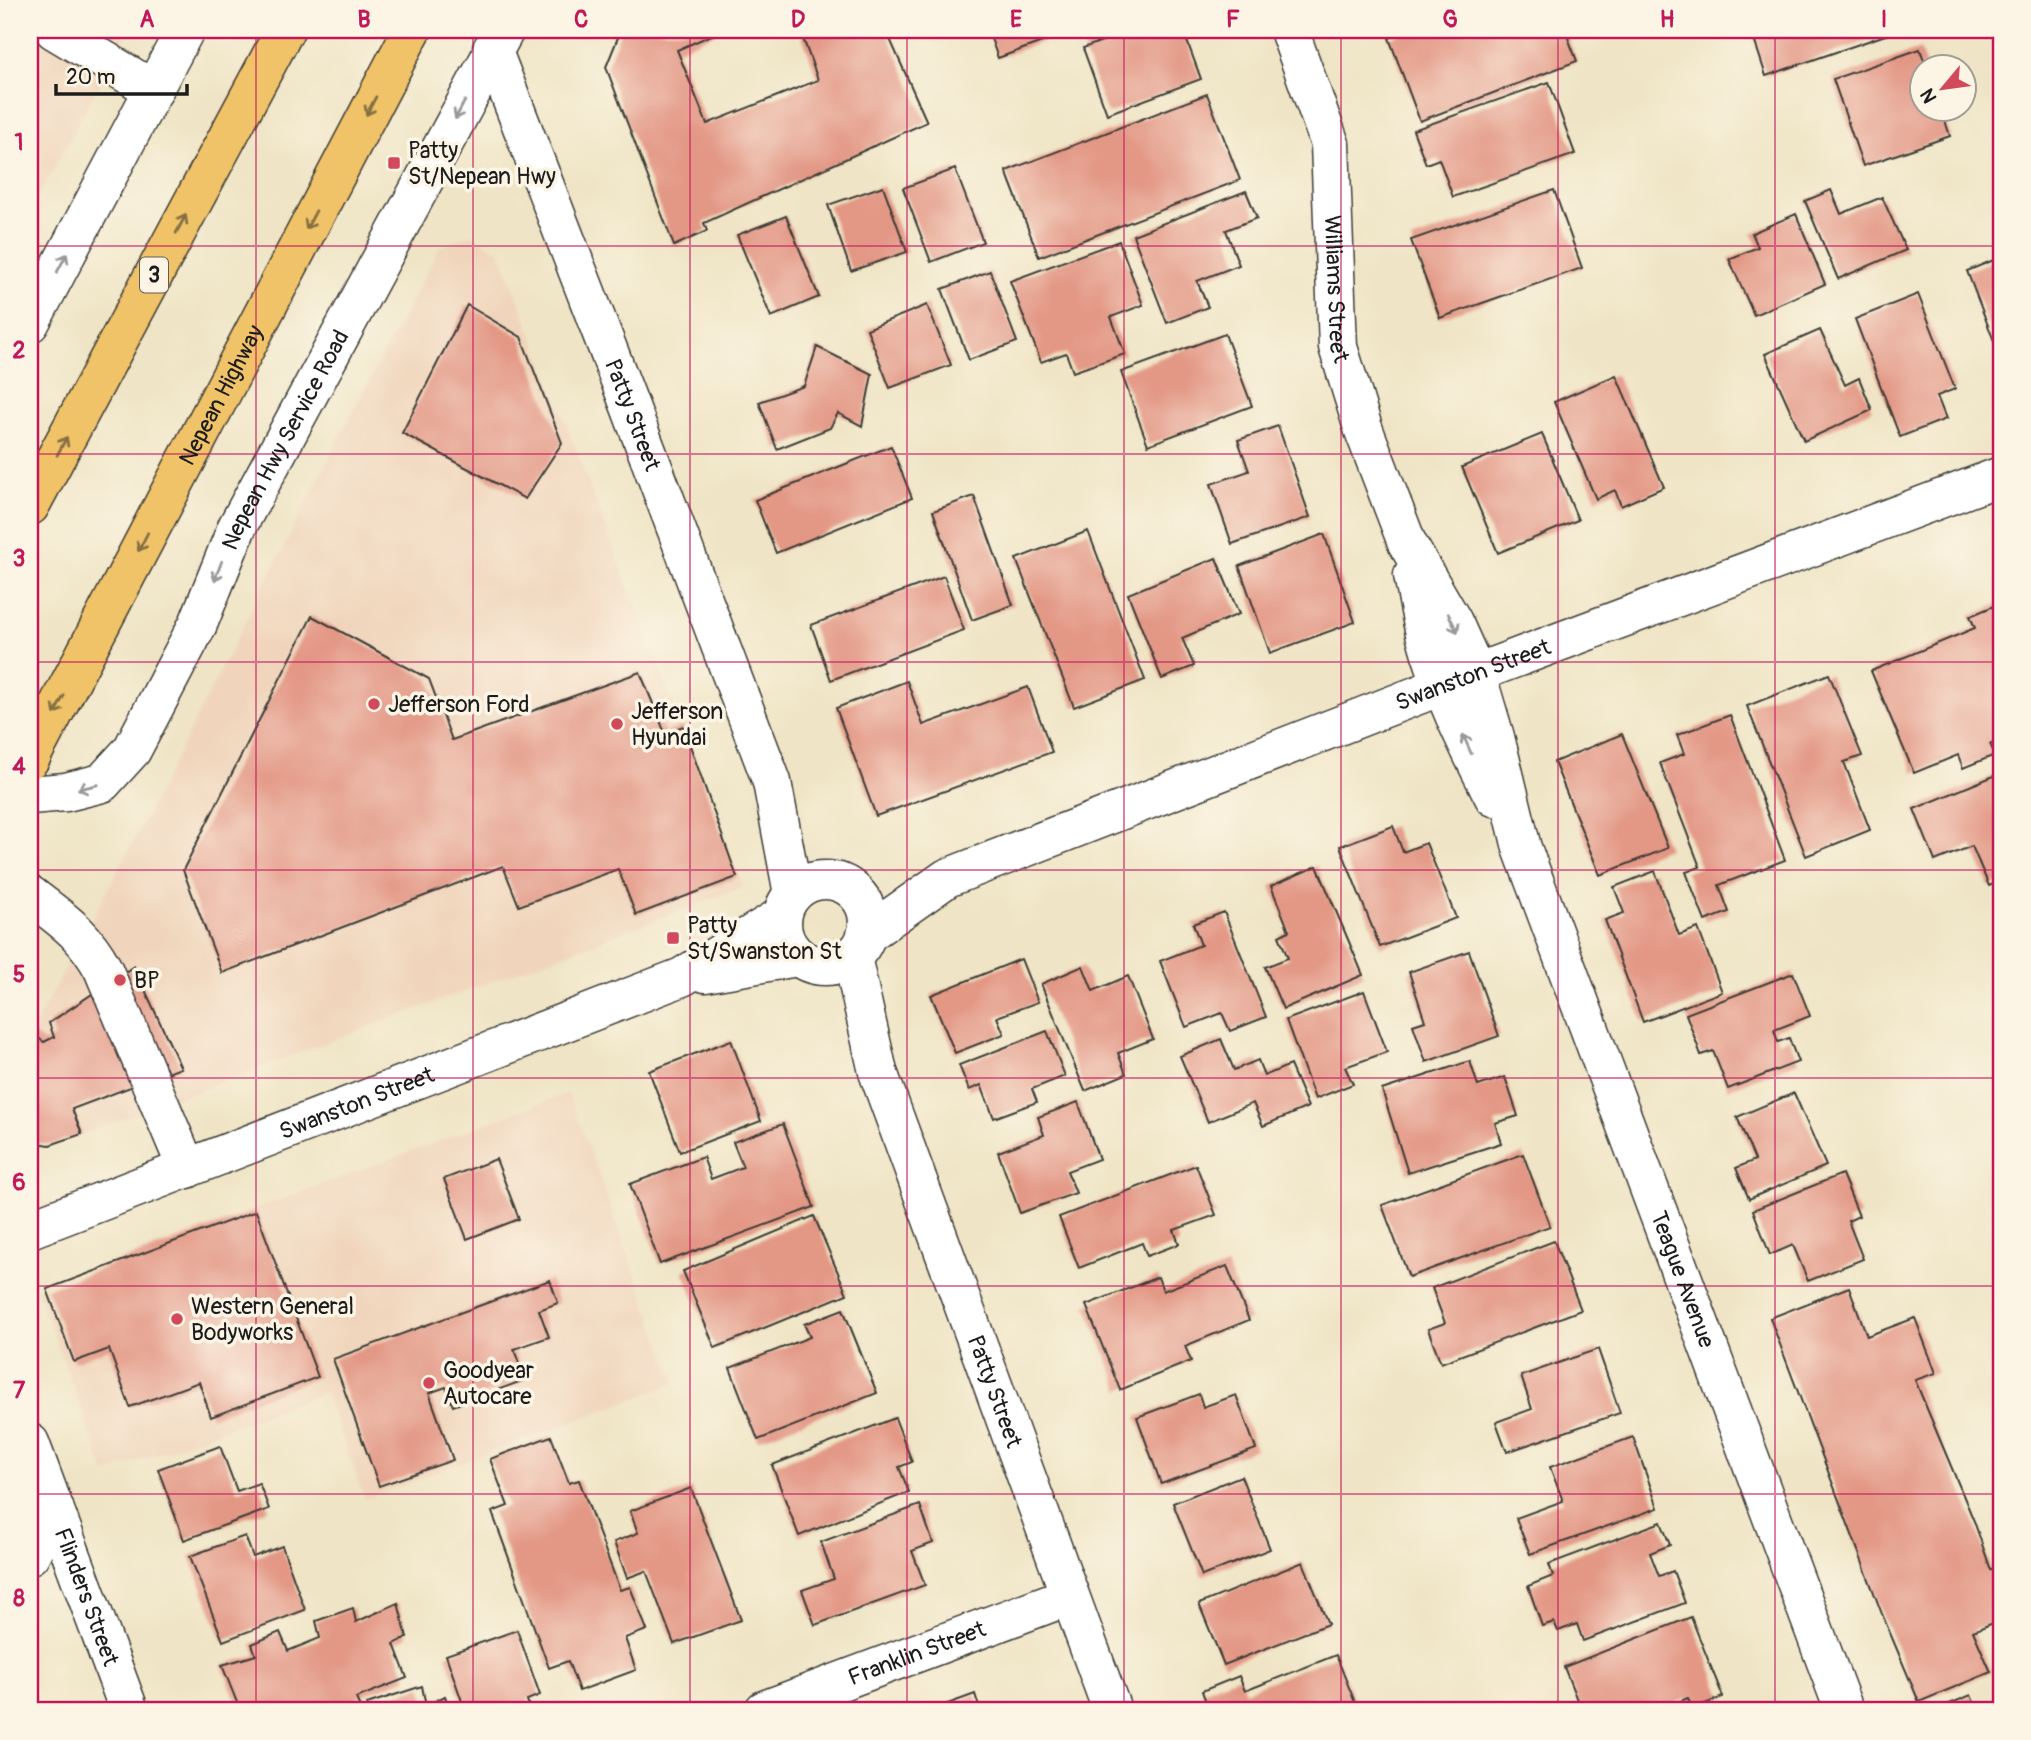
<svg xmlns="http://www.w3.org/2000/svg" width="2031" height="1740" font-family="Pangolin,sans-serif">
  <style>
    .built { fill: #f0d5bc }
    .building { fill: #e39785 }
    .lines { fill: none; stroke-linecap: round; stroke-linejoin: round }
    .minor-casing { stroke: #3c3a35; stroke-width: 41 }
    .highway-casing { stroke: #3c3a35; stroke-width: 41 }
    .minor { stroke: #fff; stroke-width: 38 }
    .highway { stroke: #f1c369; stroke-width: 38 }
    .oneway { stroke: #867042 }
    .oneway2 { stroke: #999 }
    .grid { fill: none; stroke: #c2185b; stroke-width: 2; stroke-opacity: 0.55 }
    .poi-dot { fill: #d1495b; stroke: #fcf5e5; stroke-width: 2.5 }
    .labels { text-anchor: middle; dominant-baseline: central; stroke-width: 7; stroke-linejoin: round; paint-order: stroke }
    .shield { fill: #fcf5e5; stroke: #5f5d58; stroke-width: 2 }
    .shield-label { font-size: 21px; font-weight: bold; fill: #1c1c1c }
    .poi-label { font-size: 23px; fill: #1c1c1c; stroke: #fcf5e5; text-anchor: start }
    .street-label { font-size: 23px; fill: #1c1c1c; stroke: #fcf5e5 }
    .neatline { fill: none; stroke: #c2185b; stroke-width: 2.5 }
    .grid-label { font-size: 23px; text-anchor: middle; font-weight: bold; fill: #c2185b }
  </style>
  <rect width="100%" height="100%" fill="#fcf5e5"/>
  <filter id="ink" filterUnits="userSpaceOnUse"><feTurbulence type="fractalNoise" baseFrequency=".0143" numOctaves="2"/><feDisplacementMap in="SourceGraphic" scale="14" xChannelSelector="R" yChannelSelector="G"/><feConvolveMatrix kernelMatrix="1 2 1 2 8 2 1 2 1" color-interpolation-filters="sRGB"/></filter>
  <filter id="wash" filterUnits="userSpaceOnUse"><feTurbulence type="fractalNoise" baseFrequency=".00686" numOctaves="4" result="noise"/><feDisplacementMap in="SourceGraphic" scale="28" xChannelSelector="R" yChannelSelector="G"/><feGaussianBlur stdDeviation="1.57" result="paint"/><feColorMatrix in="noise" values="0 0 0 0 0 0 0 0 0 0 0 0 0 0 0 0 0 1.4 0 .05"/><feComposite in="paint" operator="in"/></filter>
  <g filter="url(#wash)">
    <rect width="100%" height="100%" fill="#efe4c5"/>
    <g class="built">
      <polygon points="30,30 129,30 30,212"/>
      <polygon points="471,235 500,251 743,887 58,1143 50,1145 30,1142 30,1034 130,848 350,417 440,247"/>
      <polygon points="568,1093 676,1383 365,1499 325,1392 105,1473 37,1290"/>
    </g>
    <g id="blocks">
      <g class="building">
        <polygon points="621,30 723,30 677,50 707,124 818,80 800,30 886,30 927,122 704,223 707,231 674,246 606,67"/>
        <polygon points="988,30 1075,30 998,58"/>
        <polygon points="1133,30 1183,30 1201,79 1107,114 1083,48"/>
        <polygon points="1410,30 1565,30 1577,61 1420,121 1389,38"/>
        <polygon points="1751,30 1900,30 1766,76"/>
        <polygon points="1920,49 1926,66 1922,66 1922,108 1941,108 1950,136 1863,166 1833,79"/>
        <polygon points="1549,82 1575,154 1453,197 1439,159 1426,164 1413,130"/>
        <polygon points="1207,94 1240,180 1039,257 1006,171"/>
        <polygon points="955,169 983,242 931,262 903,188"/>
        <polygon points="883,186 907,252 851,271 828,205"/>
        <polygon points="1554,190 1582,268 1440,318 1411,240"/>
        <polygon points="1831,190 1841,214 1882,197 1906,250 1838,279 1805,201"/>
        <polygon points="1246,191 1257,218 1226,230 1239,265 1197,281 1208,307 1167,323 1133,235"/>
        <polygon points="1796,214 1825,284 1754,315 1729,259 1758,247 1752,233"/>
        <polygon points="786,216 819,297 771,317 737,235"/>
        <polygon points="1119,241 1143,305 1111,317 1125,354 1073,372 1066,353 1041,362 1010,281"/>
        <polygon points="2001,257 2001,359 1967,271"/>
        <polygon points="990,271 1017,342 969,360 942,289"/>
        <polygon points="1918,294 1955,389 1937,396 1946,419 1900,437 1855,319"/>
        <polygon points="467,305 521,337 562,443 525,499 402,433"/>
        <polygon points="927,305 951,365 890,388 867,329"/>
        <polygon points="1820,330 1845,385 1859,378 1872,410 1804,441 1765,354"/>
        <polygon points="1225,334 1252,406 1148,445 1121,372"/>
        <polygon points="817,347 872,374 862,426 838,413 830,428 777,449 759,402 804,386"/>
        <polygon points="1616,375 1664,487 1621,506 1615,490 1596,499 1554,402"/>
        <polygon points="1278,426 1310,517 1232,544 1211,484 1249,471 1238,440"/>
        <polygon points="1542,434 1578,520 1498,553 1462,467"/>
        <polygon points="891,446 912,498 776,553 755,500"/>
        <polygon points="974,496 1013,605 972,620 933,511"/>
        <polygon points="1088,531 1145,680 1074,707 1016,559"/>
        <polygon points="1324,534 1355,622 1270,653 1239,566"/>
        <polygon points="1216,558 1239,614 1182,638 1194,666 1162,679 1128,594"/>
        <polygon points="944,576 964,630 831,680 811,625"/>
        <polygon points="2001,603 2001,739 1990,744 1995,755 1963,768 1958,755 1914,773 1871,671 1975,628 1970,616"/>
        <polygon points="312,616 429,679 452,740 640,672 665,733 683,726 737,877 636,915 618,869 519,906 503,866 222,973 183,870"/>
        <polygon points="1829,674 1862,756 1844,762 1870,830 1806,856 1747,706"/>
        <polygon points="907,681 923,725 1028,687 1052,752 876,816 836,708"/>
        <polygon points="1730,715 1785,860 1719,885 1729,912 1705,921 1686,872 1700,867 1660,763 1684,754 1677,735"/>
        <polygon points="1622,734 1668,848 1600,875 1554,762"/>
        <polygon points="2001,773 2001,881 1989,886 1972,846 1935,861 1914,809"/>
        <polygon points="1393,826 1403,852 1426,843 1456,918 1380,947 1340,846"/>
        <polygon points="1317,866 1363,975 1283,1009 1265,967 1288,958 1279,936 1289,931 1271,886"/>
        <polygon points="1655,871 1679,935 1698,928 1722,992 1643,1022 1605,920 1624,913 1614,887"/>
        <polygon points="1224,912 1266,1017 1230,1031 1222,1013 1186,1027 1160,961 1201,945 1193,924"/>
        <polygon points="1469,951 1499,1036 1426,1062 1413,1025 1425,1021 1409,972"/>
        <polygon points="1021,959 1038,1002 997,1017 1004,1034 955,1053 931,995"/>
        <polygon points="134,966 181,1068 72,1109 82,1134 50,1145 30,1142 31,1033 44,1042 54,1037 49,1023"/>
        <polygon points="1083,966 1093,991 1128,976 1153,1039 1118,1053 1126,1074 1085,1091 1041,984"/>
        <polygon points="1793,973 1810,1016 1774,1030 1778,1042 1789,1038 1798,1062 1728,1089 1713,1051 1701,1055 1686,1014"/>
        <polygon points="1364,991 1387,1052 1345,1067 1353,1084 1315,1099 1286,1020"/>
        <polygon points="1047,1031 1065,1076 1032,1089 1037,1102 994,1118 981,1085 969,1090 959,1065"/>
        <polygon points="1221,1039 1234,1070 1258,1060 1264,1076 1290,1065 1308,1107 1263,1126 1253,1103 1208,1122 1180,1056"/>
        <polygon points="731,1040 761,1121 680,1152 649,1071"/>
        <polygon points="1470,1061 1478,1086 1505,1077 1518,1116 1495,1123 1501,1143 1408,1173 1382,1090"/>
        <polygon points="1794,1093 1826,1166 1749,1199 1736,1168 1755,1160 1737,1117"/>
        <polygon points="1078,1102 1099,1159 1067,1171 1076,1193 1020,1213 998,1152 1044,1135 1038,1117"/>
        <polygon points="783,1124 814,1207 660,1264 630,1184 703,1157 711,1179 743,1167 733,1142"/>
        <polygon points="1523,1154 1550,1226 1409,1277 1382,1205"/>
        <polygon points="496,1159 519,1219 467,1239 444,1179"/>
        <polygon points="1196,1165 1216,1215 1174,1230 1179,1244 1147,1256 1142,1243 1079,1268 1059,1217"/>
        <polygon points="1842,1174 1859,1216 1848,1221 1863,1259 1808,1281 1793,1245 1770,1255 1753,1210"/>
        <polygon points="256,1211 318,1377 211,1417 199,1382 130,1407 109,1349 74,1362 47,1289"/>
        <polygon points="814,1216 847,1294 715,1348 683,1271"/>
        <polygon points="1554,1241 1581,1310 1441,1363 1428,1329 1445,1323 1432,1288"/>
        <polygon points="1227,1266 1249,1320 1185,1346 1191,1361 1120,1390 1086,1305 1158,1277 1163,1291"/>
        <polygon points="550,1280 558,1303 539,1310 549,1337 514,1349 525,1380 453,1406 446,1387 429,1393 453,1460 379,1486 333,1359"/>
        <polygon points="1849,1287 1867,1336 1915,1318 1936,1373 1915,1380 1974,1521 1991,1570 2001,1565 2001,1620 1973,1631 1991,1672 1919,1702 1882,1614 1770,1318"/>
        <polygon points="843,1309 877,1393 758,1440 730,1368 810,1337 804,1324"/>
        <polygon points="1598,1349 1620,1413 1507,1452 1496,1422 1532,1409 1521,1376"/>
        <polygon points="1199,1394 1203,1407 1236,1395 1256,1449 1161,1484 1137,1417"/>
        <polygon points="895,1418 912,1462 899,1467 909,1492 799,1536 772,1465"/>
        <polygon points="551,1436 569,1483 579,1480 620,1590 630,1587 647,1630 625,1638 636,1670 579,1691 568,1661 549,1668 492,1512 508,1506 490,1459"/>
        <polygon points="1633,1437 1658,1508 1530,1554 1516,1518 1563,1501 1550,1467"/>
        <polygon points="220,1446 237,1491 259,1483 269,1509 184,1540 158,1469"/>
        <polygon points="1241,1476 1270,1549 1202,1576 1173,1503"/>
        <polygon points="691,1488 741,1620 674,1644 646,1571 627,1578 614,1542 638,1533 630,1511"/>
        <polygon points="920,1505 933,1543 912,1551 925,1585 815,1625 802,1590 834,1579 821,1542"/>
        <polygon points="1661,1522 1670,1545 1650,1553 1659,1576 1673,1571 1685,1603 1583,1641 1577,1624 1558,1631 1554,1622 1542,1626 1528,1586 1553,1576 1549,1564"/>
        <polygon points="245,1536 253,1557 282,1546 305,1610 223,1641 190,1556"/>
        <polygon points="1303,1562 1328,1624 1224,1665 1199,1604"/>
        <polygon points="398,1603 407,1637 394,1644 407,1678 356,1698 361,1710 240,1710 222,1665 256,1655 252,1644 280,1632 288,1651 320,1638 316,1621 353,1608 356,1622"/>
        <polygon points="1691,1617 1723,1697 1692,1709 1688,1698 1657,1710 1581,1710 1564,1667"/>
        <polygon points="517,1630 540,1695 527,1700 530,1710 465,1710 446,1655"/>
        <polygon points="1336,1655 1358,1710 1209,1710 1202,1691 1239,1676 1245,1691"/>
        <polygon points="422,1686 426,1706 445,1696 450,1710 369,1710 367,1704"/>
        <polygon points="975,1694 980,1710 931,1710"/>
        <polygon points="1971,1695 1977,1710 1935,1710"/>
      </g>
    </g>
  </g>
  <g filter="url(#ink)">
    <use href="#blocks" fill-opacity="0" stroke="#3c3a35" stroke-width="2"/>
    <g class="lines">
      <g class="minor-casing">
        <g id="minor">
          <polyline points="54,30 154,90"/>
          <path id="s1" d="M1289,30L1330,144L1338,347L1363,428L1407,543L1453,622L1476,673L1495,737L1522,848L1844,1710"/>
          <path id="s2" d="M492,49L626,396L772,782L793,894"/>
          <polyline points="30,323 185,30"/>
          <path d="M1413,575C1417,594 1420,614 1425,633C1440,690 1467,745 1494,797"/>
          <path id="s3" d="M30,795L66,792L102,783L132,750L198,624L237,527L505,30"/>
          <circle cx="825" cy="923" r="43"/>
          <path d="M30,895C62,920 83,932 103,969L187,1169"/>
          <path id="s4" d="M866,935L947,878L1444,685L2001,476"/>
          <path id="s5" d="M852,957L878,1072L1112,1710"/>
          <polyline points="705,973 797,957"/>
          <path id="s6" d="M30,1229L682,977L782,916"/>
          <path id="s7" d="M30,1443L129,1710"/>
          <polyline points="30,1555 54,1508"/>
          <path id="s8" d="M764,1710L1069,1596"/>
        </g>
      </g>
      <g class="highway-casing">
        <g id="highway">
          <polyline points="30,506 285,30"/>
          <path id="s9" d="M30,759L412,30"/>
        </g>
      </g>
      <use href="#minor" class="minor"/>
      <use href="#highway" class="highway"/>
    </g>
    <defs><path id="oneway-shaft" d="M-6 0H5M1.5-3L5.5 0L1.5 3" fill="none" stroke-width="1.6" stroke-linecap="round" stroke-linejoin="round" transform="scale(1.75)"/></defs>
    <g class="oneway">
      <use href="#oneway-shaft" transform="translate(371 106) rotate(118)"/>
      <use href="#oneway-shaft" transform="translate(311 220) rotate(118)"/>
      <use href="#oneway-shaft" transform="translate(181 224) rotate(-62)"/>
      <use href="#oneway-shaft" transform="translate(62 446) rotate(-62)"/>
      <use href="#oneway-shaft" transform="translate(143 542) rotate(117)"/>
      <use href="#oneway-shaft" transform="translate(59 705) rotate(118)"/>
    </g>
    <g class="oneway2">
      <use href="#oneway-shaft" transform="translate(460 110) rotate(118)"/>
      <use href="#oneway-shaft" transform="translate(62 263) rotate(-62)"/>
      <use href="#oneway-shaft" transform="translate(218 571) rotate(111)"/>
      <use href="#oneway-shaft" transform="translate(1453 623) rotate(63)"/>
      <use href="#oneway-shaft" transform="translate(1467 744) rotate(-114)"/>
      <use href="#oneway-shaft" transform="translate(88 787) rotate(167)"/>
    </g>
  </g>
  <path class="grid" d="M256,30V1710M473,30V1710M690,30V1710M907,30V1710M1124,30V1710M1341,30V1710M1558,30V1710M1775,30V1710M30,246H2001M30,454H2001M30,662H2001M30,870H2001M30,1078H2001M30,1286H2001M30,1494H2001"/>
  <g class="poi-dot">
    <rect x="387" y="156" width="14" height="14" rx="3.5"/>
    <circle cx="374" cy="704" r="7"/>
    <circle cx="617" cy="724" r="7"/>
    <rect x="666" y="931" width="14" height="14" rx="3.5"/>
    <circle cx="120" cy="980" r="7"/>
    <circle cx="177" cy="1319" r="7"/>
    <circle cx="429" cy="1383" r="7"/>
  </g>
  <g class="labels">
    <rect class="shield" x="140" y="257.5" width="28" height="35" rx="5"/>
    <g class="shield-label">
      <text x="154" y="275">3</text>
    </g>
    <g class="poi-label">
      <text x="408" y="150">Patty<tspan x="408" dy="26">St/Nepean Hwy</tspan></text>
      <text x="388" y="704">Jefferson Ford</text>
      <text x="631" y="711">Jefferson<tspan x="631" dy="26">Hyundai</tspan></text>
      <text x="687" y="925">Patty<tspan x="687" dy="26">St/Swanston St</tspan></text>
      <text x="134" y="980">BP</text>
      <text x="191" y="1306">Western General<tspan x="191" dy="26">Bodyworks</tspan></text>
      <text x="443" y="1370">Goodyear<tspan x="443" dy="26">Autocare</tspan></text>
    </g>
    <g class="street-label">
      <text stroke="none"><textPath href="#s1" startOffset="266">Williams Street</textPath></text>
      <text stroke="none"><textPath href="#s9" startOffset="411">Nepean Highway</textPath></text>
      <text stroke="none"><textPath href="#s2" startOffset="392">Patty Street</textPath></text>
      <text stroke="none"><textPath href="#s3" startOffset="464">Nepean Hwy Service Road</textPath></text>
      <text stroke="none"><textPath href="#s4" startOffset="663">Swanston Street</textPath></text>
      <text stroke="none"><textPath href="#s6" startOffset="350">Swanston Street</textPath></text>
      <text stroke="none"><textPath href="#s1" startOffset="1321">Teague Avenue</textPath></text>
      <text stroke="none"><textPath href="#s5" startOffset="458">Patty Street</textPath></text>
      <text stroke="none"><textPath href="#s7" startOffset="164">Flinders Street</textPath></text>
      <text stroke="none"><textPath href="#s8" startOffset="163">Franklin Street</textPath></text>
    </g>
  </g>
  <rect width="2031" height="1740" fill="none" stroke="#fcf5e5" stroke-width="77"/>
  <g transform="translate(1943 88) rotate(241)"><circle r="33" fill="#fcf5e5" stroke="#a29e95" stroke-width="2"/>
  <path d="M0-5L12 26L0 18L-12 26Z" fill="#d1495b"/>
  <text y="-10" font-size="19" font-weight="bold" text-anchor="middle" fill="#1c1c1c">N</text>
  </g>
  <path d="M56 84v10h131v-10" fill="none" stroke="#1c1c1c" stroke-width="3.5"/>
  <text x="66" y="84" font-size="21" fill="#1c1c1c" stroke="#fcf5e5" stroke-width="5" paint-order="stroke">20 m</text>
  <rect x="38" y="38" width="1955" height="1664" class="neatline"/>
  <g class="grid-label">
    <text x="147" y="27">A</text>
    <text x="364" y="27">B</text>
    <text x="581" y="27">C</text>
    <text x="798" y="27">D</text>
    <text x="1016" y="27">E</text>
    <text x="1233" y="27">F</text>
    <text x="1450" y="27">G</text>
    <text x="1667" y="27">H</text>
    <text x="1884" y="27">I</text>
    <text x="19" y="150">1</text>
    <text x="19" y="358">2</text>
    <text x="19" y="566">3</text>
    <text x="19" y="774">4</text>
    <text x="19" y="982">5</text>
    <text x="19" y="1190">6</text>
    <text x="19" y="1398">7</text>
    <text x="19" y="1606">8</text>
  </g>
</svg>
